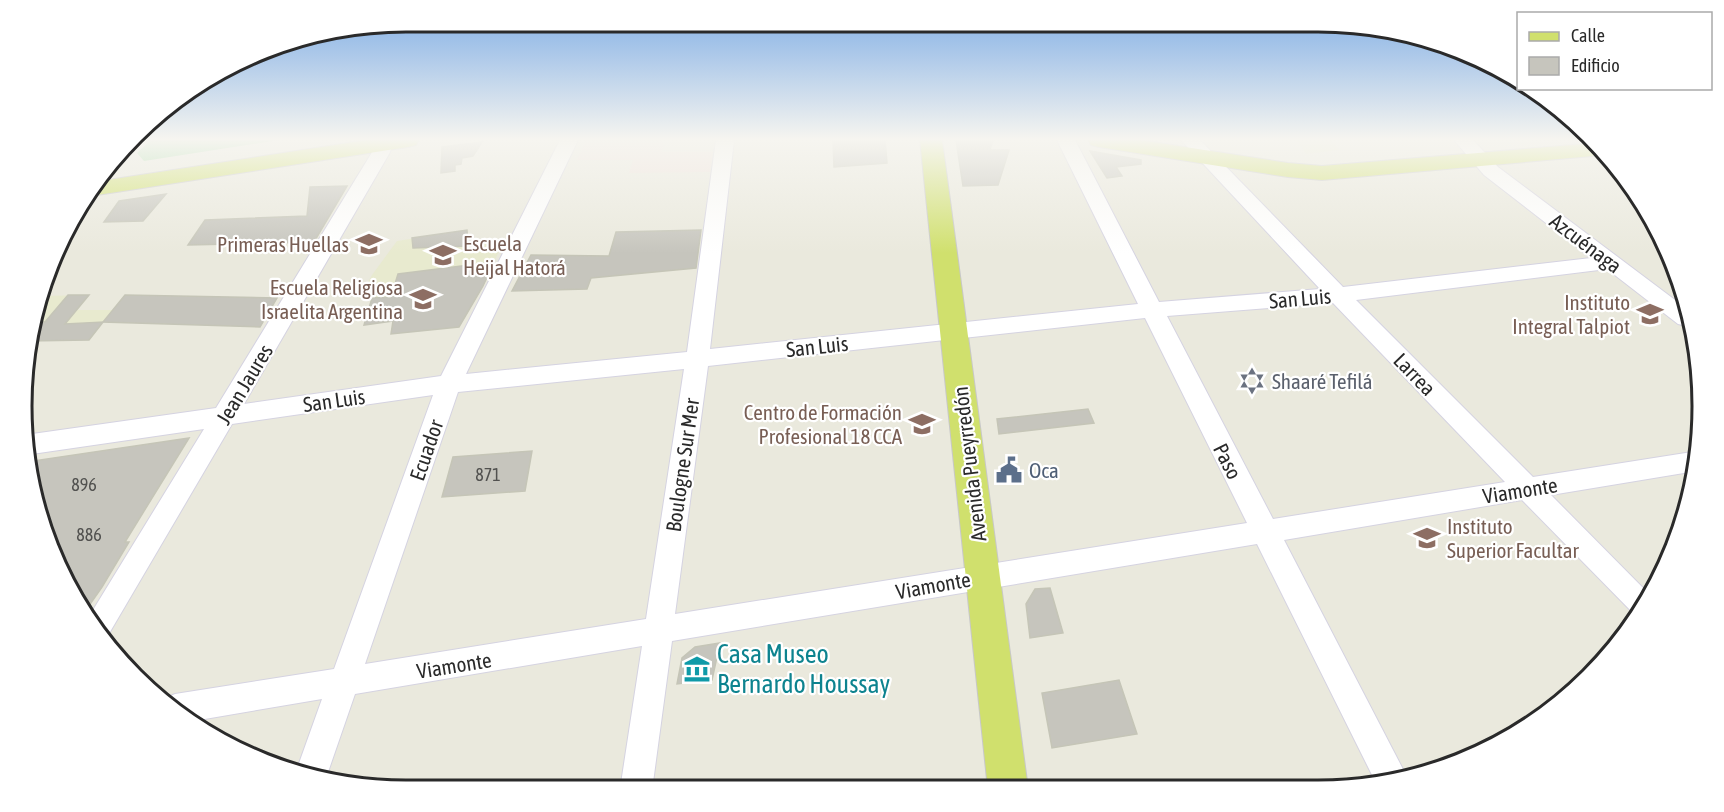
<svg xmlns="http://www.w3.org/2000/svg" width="1724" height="812" font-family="'Asap Condensed',sans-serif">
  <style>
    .education { fill: #e8eacf }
    .medical { fill: #f0e2db }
    .green { fill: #a0daa2 }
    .building { fill: #c6c5bd; stroke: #c5c5b7; stroke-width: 1.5 }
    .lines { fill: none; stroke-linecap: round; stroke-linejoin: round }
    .minor-casing { stroke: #d5d3e1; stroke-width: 2 }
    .major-casing { stroke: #c8c8c8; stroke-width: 2 }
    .minor { fill: #fff; fill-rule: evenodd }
    .major { fill: #d0e06d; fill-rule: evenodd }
    .labels { text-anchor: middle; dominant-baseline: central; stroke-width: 4.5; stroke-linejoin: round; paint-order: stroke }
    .number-label { font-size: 18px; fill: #51514f }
    .education-label { font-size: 21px; fill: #785e54; stroke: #fff; text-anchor: end }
    .street-label { font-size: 21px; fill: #2a2a2a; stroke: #fff }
    .worship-label { font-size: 21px; fill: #5b616d; stroke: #fff; text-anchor: start }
    .service-label { font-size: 21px; fill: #4e5e75; stroke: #fff; text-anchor: start }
    .near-culture-label { font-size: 26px; fill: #0d838f; stroke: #fff; text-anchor: start }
    .rim { fill: none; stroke: #2a2a2a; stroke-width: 3 }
  </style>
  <rect width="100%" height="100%" fill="#eae9dd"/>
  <g class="education">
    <polygon points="1296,140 1331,140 1339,150 1306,154"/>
    <polygon points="467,230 468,245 504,241 494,262 398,274 396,284 488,276 475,300 390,310 386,322 364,325 372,298 359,299 372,275 397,241"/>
    <polygon points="89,295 77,310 113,310 89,340 28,341 28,331 43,296"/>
  </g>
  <polygon class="medical" points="586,140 665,140 662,152 713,152 710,172 629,173 633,160 577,160"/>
  <polygon class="green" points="151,140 279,140 144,161 137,153"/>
  <g class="building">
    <polygon points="833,140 885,140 887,163 834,167"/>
    <polygon points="956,140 993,140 990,150 1009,150 998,185 963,186"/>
    <polygon points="482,142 473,156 462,158 461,164 455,165 455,171 441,173 442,147"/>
    <polygon points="1090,151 1141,160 1141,164 1116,167 1122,176 1107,178"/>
    <polygon points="347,186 314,242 188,245 205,220 307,216 310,187"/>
    <polygon points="166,194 143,221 104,222 119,201"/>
    <polygon points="467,230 468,246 413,248 412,238"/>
    <polygon points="701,230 696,268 591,278 587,289 512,291 531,255 609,256 616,232"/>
    <polygon points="494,262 483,286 459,327 391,334 393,321 364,325 372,298 391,297 398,274"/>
    <polygon points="68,295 89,295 65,324 103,322 89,340 28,341 32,322 45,322"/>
    <polygon points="125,295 277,298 260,327 103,322"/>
    <polygon points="1088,409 1094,423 999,434 997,419"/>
    <polygon points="189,438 125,542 129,542 102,587 86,610 61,577 26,462"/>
    <polygon points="532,451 525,491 442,497 453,457"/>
    <polygon points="1050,588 1063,633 1030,638 1026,604 1035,589"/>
    <polygon points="720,643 712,680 677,684 682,658 695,647"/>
    <polygon points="1119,680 1137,734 1052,748 1042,693"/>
  </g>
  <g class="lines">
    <g class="minor-casing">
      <path id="minor" d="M377,140H395L389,154L244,404L441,376L560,140H578L466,374L687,352L716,140H734L710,349L1138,304L1057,140H1075L1159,302L1320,289L1181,140H1200L1343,287L1591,258L1484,175L1454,140H1473L1498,167L1683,306L1687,326L1678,324L1607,269L1356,300L1533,477L1692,452L1694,453L1690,472L1551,495L1650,595L1637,617L1522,500L1284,540L1407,777L1377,785L1257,544L672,641L652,790H620L642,646L355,694L327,775L297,769L322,699L193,721L163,702L164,699L175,694L334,669L433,395L232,424L107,637L90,615L204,429L25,455V435L216,408L371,154ZM1333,303L1505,482L1273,519L1167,316ZM1145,318L1247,523L675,614L708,366ZM684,369L646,619L365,664L458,392Z"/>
    </g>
    <g class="major-casing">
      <g id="major">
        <polygon points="367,140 419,140 416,145 408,147 84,197 95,182"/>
        <polygon points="920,140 942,140 1028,789 988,789"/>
        <polygon points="1088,140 1140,140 1288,163 1322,166 1596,143 1604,155 1322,180 1288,177 1099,147 1091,145"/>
      </g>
    </g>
    <use href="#minor" class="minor"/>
    <use href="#major" class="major"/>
  </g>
  <linearGradient id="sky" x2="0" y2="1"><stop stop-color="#7dace5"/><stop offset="0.55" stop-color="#f6f5f0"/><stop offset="1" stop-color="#f6f5f0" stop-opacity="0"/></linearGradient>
  <rect width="1724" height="253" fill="url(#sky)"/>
  <defs>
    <g id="school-bare" transform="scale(2.07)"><path d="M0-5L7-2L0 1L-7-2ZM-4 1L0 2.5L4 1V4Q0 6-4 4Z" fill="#8d6e63" stroke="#fff" stroke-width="2.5" paint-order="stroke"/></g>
    <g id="synagogue-bare" transform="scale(2.07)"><path d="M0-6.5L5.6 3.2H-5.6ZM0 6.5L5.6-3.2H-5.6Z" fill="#6b7280" stroke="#fff" stroke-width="2.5" paint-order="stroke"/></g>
    <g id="civic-bare" transform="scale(2.07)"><path d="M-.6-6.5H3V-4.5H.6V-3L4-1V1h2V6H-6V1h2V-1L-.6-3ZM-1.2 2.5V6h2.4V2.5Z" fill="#5c6f8a" stroke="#fff" stroke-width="2.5" paint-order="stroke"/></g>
    <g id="university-bare" transform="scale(2.07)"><path d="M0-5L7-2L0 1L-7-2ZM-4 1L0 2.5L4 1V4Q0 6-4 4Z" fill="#8d6e63" stroke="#fff" stroke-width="2.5" paint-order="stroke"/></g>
    <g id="museum-bare" transform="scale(2.07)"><path d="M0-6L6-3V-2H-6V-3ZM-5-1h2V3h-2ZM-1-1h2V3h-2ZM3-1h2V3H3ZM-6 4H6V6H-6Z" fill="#0f9aa8" stroke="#fff" stroke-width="2.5" paint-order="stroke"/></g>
  </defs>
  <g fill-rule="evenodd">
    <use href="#school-bare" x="369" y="244"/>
    <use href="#school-bare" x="443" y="255"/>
    <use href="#school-bare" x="423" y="299"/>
    <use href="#school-bare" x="1650" y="314"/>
    <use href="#synagogue-bare" x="1252" y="381"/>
    <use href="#school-bare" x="922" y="424"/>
    <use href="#civic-bare" x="1009" y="470"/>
    <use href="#university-bare" x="1427" y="538"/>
    <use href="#museum-bare" x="697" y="669"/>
  </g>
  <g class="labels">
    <g class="number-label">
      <text x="488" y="474">871</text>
      <text x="84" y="484">896</text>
      <text x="89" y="534">886</text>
    </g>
    <g class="education-label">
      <text x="463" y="243" text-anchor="start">Escuela<tspan x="463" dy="24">Heijal Hatorá</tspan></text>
      <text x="349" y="244">Primeras Huellas</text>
      <text x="403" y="287">Escuela Religiosa<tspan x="403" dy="24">Israelita Argentina</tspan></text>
      <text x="1630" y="302">Instituto<tspan x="1630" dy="24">Integral Talpiot</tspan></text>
      <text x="902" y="412">Centro de Formación<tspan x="902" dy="24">Profesional 18 CCA</tspan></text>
      <text x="1447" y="526" text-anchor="start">Instituto<tspan x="1447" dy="24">Superior Facultar</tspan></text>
    </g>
    <g class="street-label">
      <text transform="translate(1586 243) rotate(37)">Azcuénaga</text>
      <text transform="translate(1300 298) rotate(-5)">San Luis</text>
      <text transform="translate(817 346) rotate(-6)">San Luis</text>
      <text transform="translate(1415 374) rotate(46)">Larrea</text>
      <text transform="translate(244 384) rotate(-59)">Jean Jaures</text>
      <text transform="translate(334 400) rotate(-8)">San Luis</text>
      <text transform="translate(426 450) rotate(-71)">Ecuador</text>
      <text transform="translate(1228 461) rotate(63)">Paso</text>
      <text transform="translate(969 464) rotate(-97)">Avenida Pueyrredón</text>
      <text transform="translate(682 465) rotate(-82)">Boulogne Sur Mer</text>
      <text transform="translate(1520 490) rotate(-9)">Viamonte</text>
      <text transform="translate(933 585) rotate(-10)">Viamonte</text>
      <text transform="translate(454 665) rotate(-9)">Viamonte</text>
    </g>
    <g class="worship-label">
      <text x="1272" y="381">Shaaré Tefilá</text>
    </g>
    <g class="service-label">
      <text x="1029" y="470">Oca</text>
    </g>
    <g class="near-culture-label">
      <text x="717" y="654">Casa Museo<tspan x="717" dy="30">Bernardo Houssay</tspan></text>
    </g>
  </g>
  <path d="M0 0H1724V812H0ZM406 32H1318A374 374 0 0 1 1692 406V406A374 374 0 0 1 1318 780H406A374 374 0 0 1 32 406V406A374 374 0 0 1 406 32Z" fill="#fff" fill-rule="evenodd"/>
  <path class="rim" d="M406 32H1318A374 374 0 0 1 1692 406V406A374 374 0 0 1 1318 780H406A374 374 0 0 1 32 406V406A374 374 0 0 1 406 32Z"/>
  <rect x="1517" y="12" width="195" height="78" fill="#ffffff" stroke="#aaaaaa" stroke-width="1.5"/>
  <rect x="1529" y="32" width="30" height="9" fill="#d0e06d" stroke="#aaaaaa" stroke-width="1.5"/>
  <text x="1571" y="42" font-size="18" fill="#2a2a2a">Calle</text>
  <rect x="1529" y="57" width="30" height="18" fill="#c6c5bd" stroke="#aaaaaa" stroke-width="1.5"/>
  <text x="1571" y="72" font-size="18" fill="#2a2a2a">Edificio</text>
</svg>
